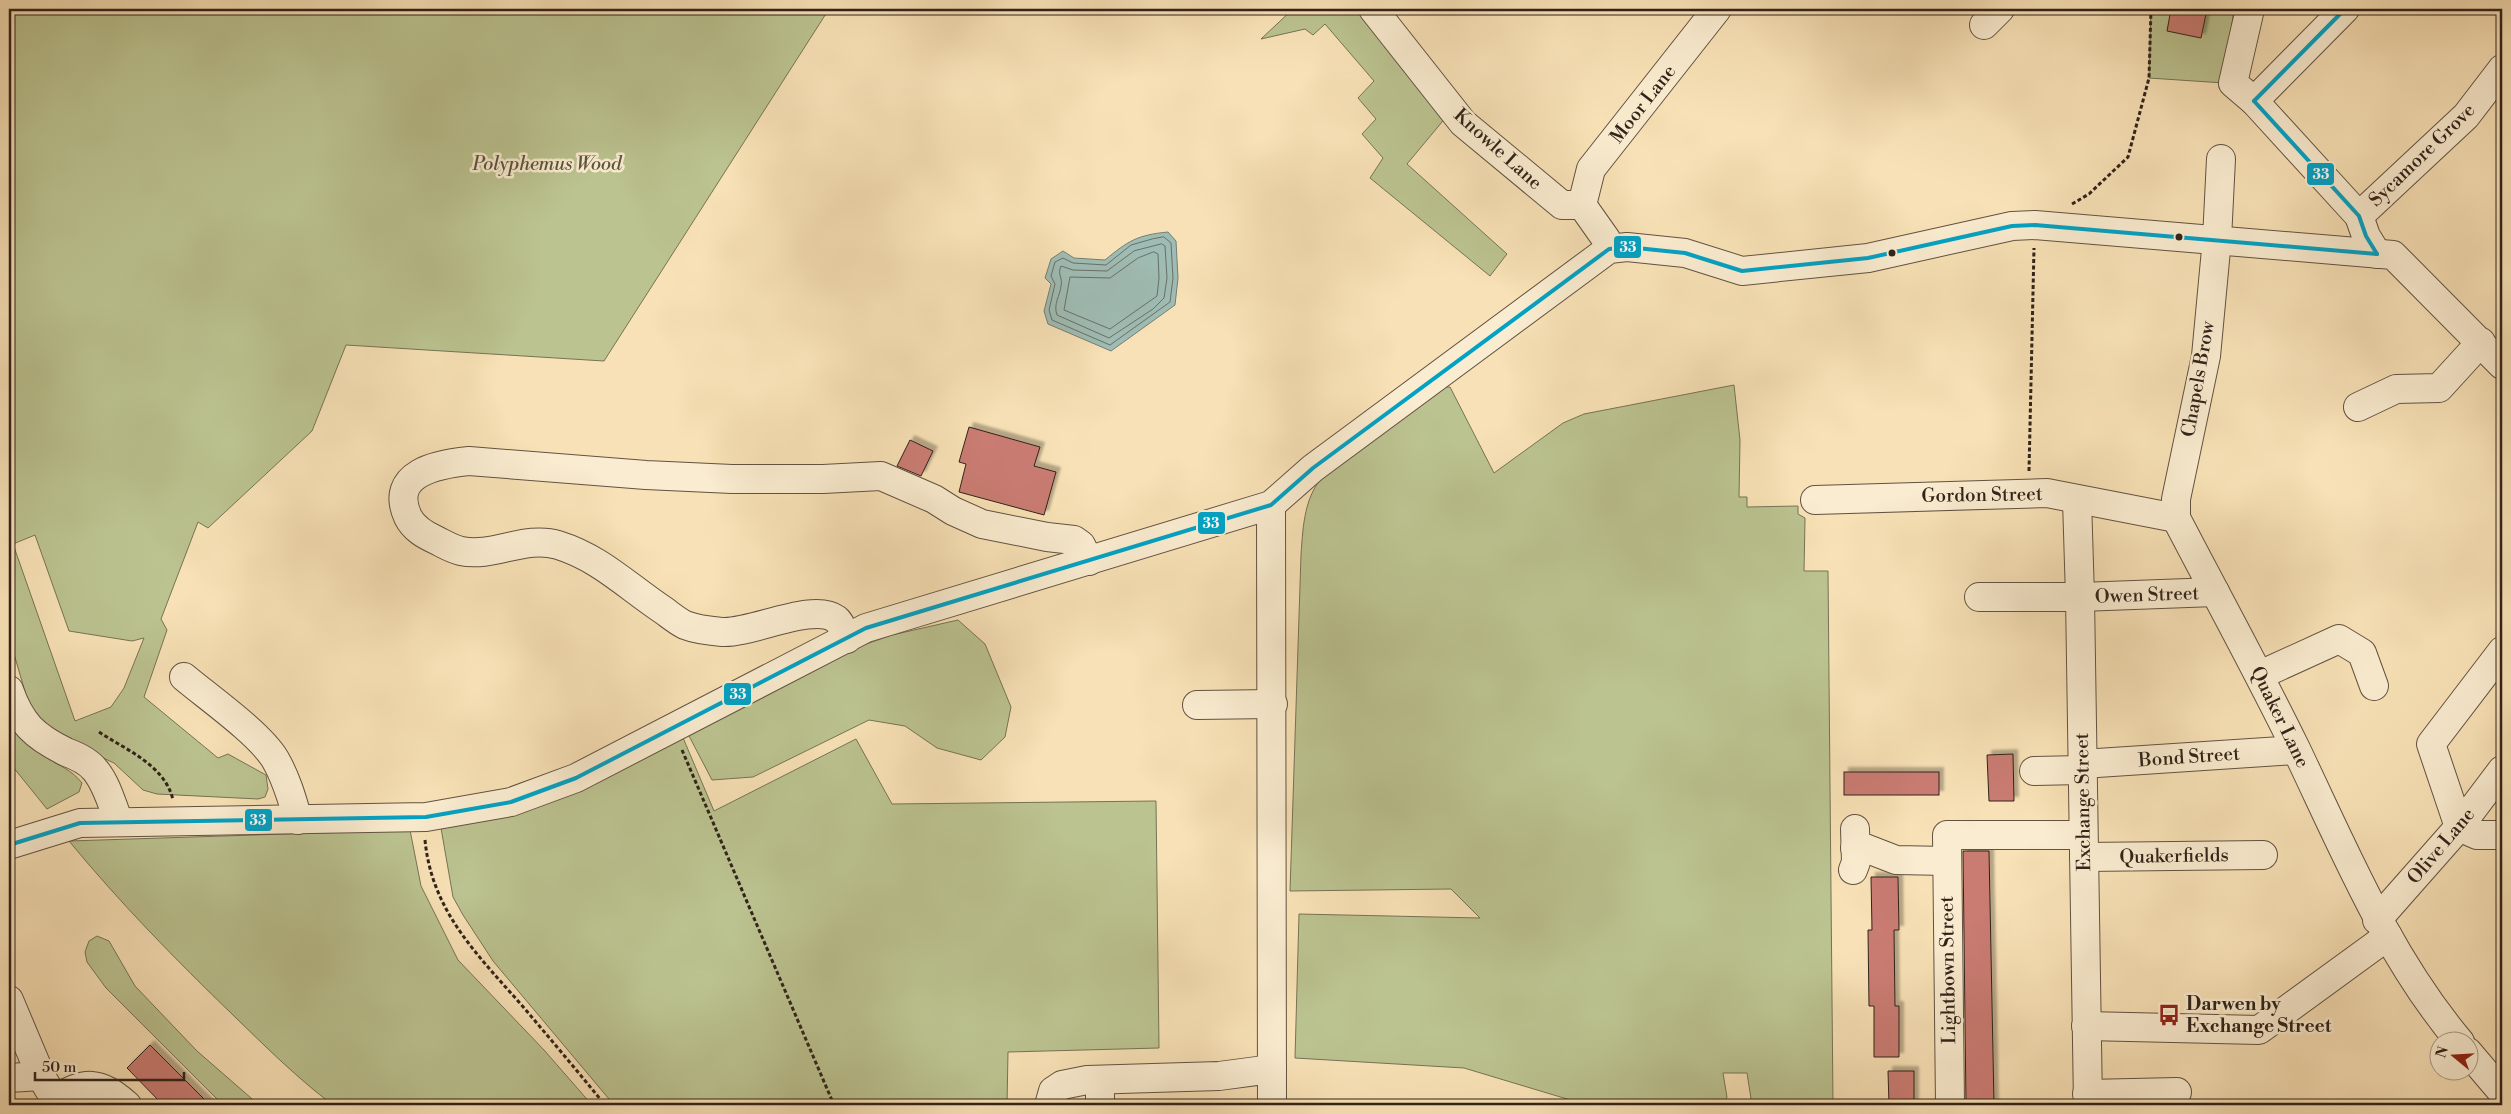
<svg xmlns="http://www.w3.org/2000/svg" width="2511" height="1114" font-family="'Libre Bodoni',serif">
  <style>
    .green { fill: #bbc390; stroke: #767355; fill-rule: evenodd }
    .water { fill: #9fbcb4; stroke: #737f76 }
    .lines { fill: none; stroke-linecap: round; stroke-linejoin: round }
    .shore { stroke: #687067; stroke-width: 1 }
    .building { fill: #ca7c73; stroke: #30231a; filter: url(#shadow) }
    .minor-casing { stroke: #625241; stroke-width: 30 }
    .path { stroke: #30231a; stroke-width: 3; stroke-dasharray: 4 2.5; stroke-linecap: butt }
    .minor { stroke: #faecd0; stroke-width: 28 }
    .bus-1-casing { stroke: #faecd0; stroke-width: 8 }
    .bus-1 { stroke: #02a2c5; stroke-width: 4 }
    .bus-dot { fill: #30231a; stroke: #faecd0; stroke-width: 2 }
    .labels { text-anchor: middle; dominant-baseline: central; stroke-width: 5; stroke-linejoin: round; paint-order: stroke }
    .street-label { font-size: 19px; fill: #30231a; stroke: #faecd0 }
    .park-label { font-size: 19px; font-style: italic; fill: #5a533d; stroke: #faecd0 }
    .poi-label { font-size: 19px; font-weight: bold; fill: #30231a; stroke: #faecd0; text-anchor: start }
    .line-badge { stroke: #faecd0; stroke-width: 2 }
    .badge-label { font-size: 14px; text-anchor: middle; font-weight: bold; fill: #fff }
  </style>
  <defs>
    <filter id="shadow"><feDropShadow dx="4.5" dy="-4.5" stdDeviation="1" flood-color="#0004"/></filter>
  </defs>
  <rect width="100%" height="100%" fill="#f8e1b6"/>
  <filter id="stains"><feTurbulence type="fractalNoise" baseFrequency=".004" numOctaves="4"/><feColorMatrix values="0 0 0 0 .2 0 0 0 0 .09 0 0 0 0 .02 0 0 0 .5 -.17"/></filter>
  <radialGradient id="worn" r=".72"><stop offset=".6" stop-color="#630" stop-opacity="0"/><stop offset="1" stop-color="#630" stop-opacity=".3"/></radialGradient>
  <g class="green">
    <path d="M9,9H829L604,361L346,345L312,431L208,528L198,522L161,619L167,630L144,697L218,758L228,754L266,775L268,789L265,797L258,799L157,794L143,790L114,763L69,742L31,712L9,637ZM35,535L69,631L132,641L144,638L124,688L111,707L75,721L13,544Z"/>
    <polygon points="1293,9 1364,9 1447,116 1407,164 1507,254 1490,276 1370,178 1383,158 1362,134 1376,119 1358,98 1374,81 1325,24 1313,35 1305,29 1261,39"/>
    <polygon points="2151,9 2234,9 2224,83 2149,78"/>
    <path d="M1734,385L1740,440L1739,497H1747V507L1798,506V514L1805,518L1804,571H1828L1833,1105H1752L1747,1073H1723L1727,1097L1723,1105H1587L1464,1068L1295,1058L1299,914L1480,918L1451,889L1290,891L1301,555C1303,526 1304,495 1326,473L1445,387H1450L1494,473L1563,423L1584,414Z"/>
    <polygon points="958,620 985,644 1011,707 1005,737 981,760 937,748 905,726 869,720 753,777 712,780 688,734 838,654 892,635"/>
    <path d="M9,723C19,735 30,747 44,756C58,765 72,770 82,783L79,792L47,809L9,762Z"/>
    <polygon points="681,733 714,811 856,739 892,804 1156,801 1159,1048 1008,1052 1007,1105 614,1105 493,961 463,915 453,897 441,828"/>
    <path d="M410,830L421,886L458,960L544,1050L592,1105H333C297,1078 266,1047 234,1016C176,960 120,903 69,841Z"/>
    <polygon points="97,936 109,941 135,986 197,1051 259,1105 223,1105 106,988 87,962 85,952 89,941"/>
  </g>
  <path class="water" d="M1168,232L1176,241L1178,278L1175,305L1111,351L1048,324L1044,311L1051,284L1045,278L1051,259L1063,251L1074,258L1105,260C1128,241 1137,235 1168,232Z"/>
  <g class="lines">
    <g class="shore">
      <polygon points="1164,237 1171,243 1173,278 1170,302 1110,345 1052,320 1049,310 1055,284 1051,276 1055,262 1063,258 1073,263 1106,265 1131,245 1152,239"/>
      <path d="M1162,244L1165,246L1167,278L1164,298L1153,309L1109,338L1057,315C1053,304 1060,296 1061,286C1063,277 1057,275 1061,266L1073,270L1107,271L1134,251Z"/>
      <polygon points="1154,252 1158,254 1159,278 1157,296 1110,329 1064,310 1070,277 1110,278 1138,258"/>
    </g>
  </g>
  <g class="building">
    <polygon points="2171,9 2207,9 2201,38 2167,31"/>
    <polygon points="969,427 1040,447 1034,466 1056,472 1044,515 959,492 966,464 959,462"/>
    <polygon points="910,440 933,451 921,476 897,466"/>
    <polygon points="2013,754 2014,801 1989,801 1987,755"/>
    <rect x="1844" y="772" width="95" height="23"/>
    <polygon points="1963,851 1989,851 1994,1105 1966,1105"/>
    <polygon points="1871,877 1898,877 1899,930 1894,930 1895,1006 1899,1006 1899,1057 1874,1057 1874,1006 1869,1006 1868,930 1872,930"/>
    <polygon points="150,1045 210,1105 163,1105 127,1068"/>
    <polygon points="1888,1071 1914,1071 1914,1105 1889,1105"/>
  </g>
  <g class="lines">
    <g class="minor-casing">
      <g id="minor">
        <polyline points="1373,9 1463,123 1562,205 1582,205 1606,239 1609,249"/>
        <polyline points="2250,9 2233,83 2254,101 2359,216 2366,236 2377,254"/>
        <polyline points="1984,25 2000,9"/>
        <polyline points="2254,101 2345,9"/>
        <path d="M2221,159L2217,239L2206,356L2176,499V518C2216,595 2258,671 2296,749C2345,851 2387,955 2460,1042"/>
        <polyline points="1582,205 1591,169 1717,9"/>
        <polyline points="2359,216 2466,116 2502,69"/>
        <polyline points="2358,407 2396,389 2439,388 2481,342"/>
        <polyline points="1815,500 2047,493 2176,518"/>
        <polyline points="2077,500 2080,597 2088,1105"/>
        <polyline points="1271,505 1272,1105"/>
        <polyline points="1979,597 2080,597 2215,592"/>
        <path d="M847,639C844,632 841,623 836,619C813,602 751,634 722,632C711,631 695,629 685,625C677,621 670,615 663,610C627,586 600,558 558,545C525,535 493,558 461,551C452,549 444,544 436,540C425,535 414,529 408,517C388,473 438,464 469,461L646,475L732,479H823L881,476L934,499L953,511L982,524L1047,537L1074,540L1081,545L1089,561"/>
        <polyline points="2502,651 2431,744 2459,827 2477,835 2502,835"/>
        <polyline points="2260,675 2339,639 2362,653 2374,686"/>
        <path d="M184,677C209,698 259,733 275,759C286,778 292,798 298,820"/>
        <path d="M9,690C21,724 34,736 66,752C77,756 88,761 95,770C107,784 112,805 119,822"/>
        <polyline points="1197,705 1273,704"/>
        <polyline points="2082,764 2296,750"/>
        <polyline points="2034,771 2082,770"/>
        <polyline points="9,845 80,823 426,817 511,802 576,778 866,628 1271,505 1313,468 1609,249 1627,247 1685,253 1742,271 1868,258 2012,226 2035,225 2393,255 2502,365"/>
        <polyline points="1855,848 1865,848 1896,860 1947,861"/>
        <polyline points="2084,857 2263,855"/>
        <polyline points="1853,870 1856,862 1855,829"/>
        <polyline points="2377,920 2459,827 2502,770"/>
        <polyline points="9,1000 41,1076 58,1105"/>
        <polyline points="2086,1026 2259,1030 2388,936"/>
        <polyline points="2468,1052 2502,1092"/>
        <polyline points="9,1078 41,1076"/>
        <polyline points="2087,1094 2177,1092"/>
        <path d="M55,1099C86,1081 98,1080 127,1105"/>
        <polyline points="1049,1105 1053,1091 1062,1085 1087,1080 1219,1076 1272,1069"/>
        <polyline points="1100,1105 1100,1080"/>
        <polyline points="1950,1105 1947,835 2083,835"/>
      </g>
    </g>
    <g class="path">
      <polyline points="2072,204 2089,194 2128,157 2149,78 2151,9"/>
      <polyline points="2029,471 2034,248"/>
      <path d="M99,732C126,750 165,765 173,800"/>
      <polyline points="682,750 834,1105"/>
      <path d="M425,840C432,913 479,956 525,1009C552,1041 579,1073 605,1105"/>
    </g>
    <use href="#minor" class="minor"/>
    <g class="bus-1-casing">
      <g id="bus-1">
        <polyline points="2254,101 2359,216 2366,236 2377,254"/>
        <polyline points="2254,101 2345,9"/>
        <polyline points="9,845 80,823 426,817 511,802 576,778 866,628 1271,505 1313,468 1609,249 1627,247 1685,253 1742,271 1868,258 2012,226 2035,225 2377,254"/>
      </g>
    </g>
    <use href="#bus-1" class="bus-1"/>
  </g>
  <defs>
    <g id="bus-bare" transform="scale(1.725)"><path d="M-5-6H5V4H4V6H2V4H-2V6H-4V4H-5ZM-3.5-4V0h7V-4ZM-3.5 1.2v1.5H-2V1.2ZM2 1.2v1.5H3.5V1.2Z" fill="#8f2418" stroke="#faecd0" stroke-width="2.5" paint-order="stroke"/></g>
  </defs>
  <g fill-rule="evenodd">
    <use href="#bus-bare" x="2169" y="1015"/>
  </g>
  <g class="bus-dot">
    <circle cx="2179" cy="237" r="4.5"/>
    <circle cx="1892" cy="253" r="4.5"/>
  </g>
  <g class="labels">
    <g class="street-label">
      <text transform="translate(1643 104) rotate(-52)">Moor Lane</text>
      <text transform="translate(1498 149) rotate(42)">Knowle Lane</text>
      <text transform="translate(2422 155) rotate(-44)">Sycamore Grove</text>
      <text transform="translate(2198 379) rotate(-80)">Chapels Brow</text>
      <text transform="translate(1982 495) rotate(-1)">Gordon Street</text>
      <text transform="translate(2147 595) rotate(-2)">Owen Street</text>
      <text transform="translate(2280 717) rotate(64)">Quaker Lane</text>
      <text transform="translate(2189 757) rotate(-4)">Bond Street</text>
      <text transform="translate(2083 802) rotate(-91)">Exchange Street</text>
      <text transform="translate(2441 846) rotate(-50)">Olive Lane</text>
      <text transform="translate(2174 856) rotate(-1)">Quakerfields</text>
      <text transform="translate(1948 970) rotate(-91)">Lightbown Street</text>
    </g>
    <g class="park-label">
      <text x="547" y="164">Polyphemus Wood</text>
    </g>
    <g class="poi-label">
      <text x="2186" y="1004">Darwen by<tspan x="2186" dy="22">Exchange Street</tspan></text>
    </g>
  </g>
  <g class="line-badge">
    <rect x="2306" y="162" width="29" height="24" rx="5" fill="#02a2c5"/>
    <rect x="1613" y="235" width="29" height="24" rx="5" fill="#02a2c5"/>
    <rect x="1197" y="511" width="29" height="24" rx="5" fill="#02a2c5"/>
    <rect x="723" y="682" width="29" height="24" rx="5" fill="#02a2c5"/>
    <rect x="244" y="808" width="29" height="24" rx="5" fill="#02a2c5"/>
  </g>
  <g class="badge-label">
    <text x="2321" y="179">33</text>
    <text x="1628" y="252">33</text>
    <text x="1211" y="528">33</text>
    <text x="738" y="699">33</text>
    <text x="258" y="825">33</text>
  </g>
  <rect width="2511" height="1114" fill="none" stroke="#f8e1b6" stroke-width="30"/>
  <rect x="10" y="10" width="2491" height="1094" fill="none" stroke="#30231a" stroke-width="2.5"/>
  <rect x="15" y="15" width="2481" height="1084" fill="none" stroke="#30231a"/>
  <g transform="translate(2454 1056) rotate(288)"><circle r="24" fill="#faecd0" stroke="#a99c87"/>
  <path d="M0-4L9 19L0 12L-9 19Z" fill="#8f2418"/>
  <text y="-8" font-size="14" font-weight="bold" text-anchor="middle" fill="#30231a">N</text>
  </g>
  <path d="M35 1072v8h149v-8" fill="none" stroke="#30231a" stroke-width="2.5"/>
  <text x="42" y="1072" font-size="15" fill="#30231a" stroke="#faecd0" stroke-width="4" paint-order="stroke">50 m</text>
  <rect width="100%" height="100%" filter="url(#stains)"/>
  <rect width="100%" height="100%" fill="url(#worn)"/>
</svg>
